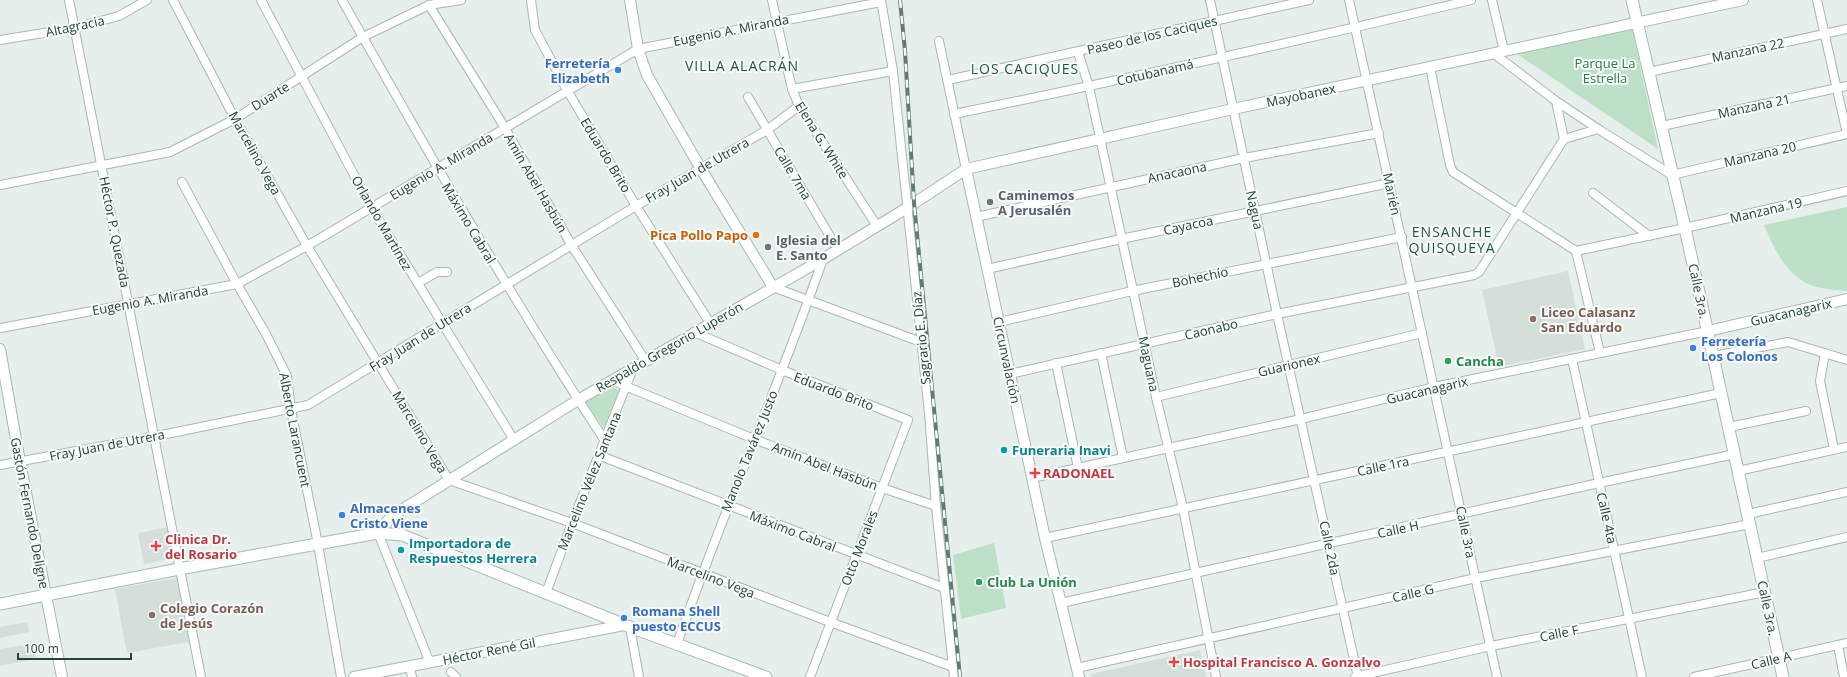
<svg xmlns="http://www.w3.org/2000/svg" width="1847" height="677" font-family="'Open Sans',sans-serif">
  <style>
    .built { fill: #d4dfda }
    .green { fill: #bfe0c8 }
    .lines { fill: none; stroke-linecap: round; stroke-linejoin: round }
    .minor-casing { stroke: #a8b8b2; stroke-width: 10 }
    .tertiary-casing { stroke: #a8b8b2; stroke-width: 12 }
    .secondary-casing { stroke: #a4bbb3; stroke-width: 13 }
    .minor { stroke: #fff; stroke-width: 8 }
    .tertiary { stroke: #fff; stroke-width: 10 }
    .secondary { stroke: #fff; stroke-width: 11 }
    .rail-casing { stroke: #5f7d75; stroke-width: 4 }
    .rail { stroke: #f7fbf9; stroke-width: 2.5; stroke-dasharray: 8; stroke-linecap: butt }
    .shop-dot { fill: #3f7fe0; stroke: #f7fbf9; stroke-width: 1.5 }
    .worship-dot { fill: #6b7280; stroke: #f7fbf9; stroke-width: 1.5 }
    .food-dot { fill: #e8710a; stroke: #f7fbf9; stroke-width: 1.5 }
    .education-dot { fill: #8d6e63; stroke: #f7fbf9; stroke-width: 1.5 }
    .leisure-dot { fill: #2e9e5b; stroke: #f7fbf9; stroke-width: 1.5 }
    .culture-dot { fill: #0f9aa8; stroke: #f7fbf9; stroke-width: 1.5 }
    .health-dot { fill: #e0444e; stroke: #f7fbf9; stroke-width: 1.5 }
    .labels { text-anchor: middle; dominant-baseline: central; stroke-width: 4; stroke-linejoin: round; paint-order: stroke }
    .street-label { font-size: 13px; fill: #24423a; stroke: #f7fbf9 }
    .shop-label { font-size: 13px; font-weight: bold; fill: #366cbe; stroke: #f7fbf9; text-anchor: start }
    .park-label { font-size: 13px; fill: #2d7a4b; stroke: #f7fbf9 }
    .worship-label { font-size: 13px; font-weight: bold; fill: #5b616d; stroke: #f7fbf9; text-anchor: start }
    .food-label { font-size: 13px; font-weight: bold; fill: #c56008; stroke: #f7fbf9; text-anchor: end }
    .education-label { font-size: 13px; font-weight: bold; fill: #785e54; stroke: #f7fbf9; text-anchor: start }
    .leisure-label { font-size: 13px; font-weight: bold; fill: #27864d; stroke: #f7fbf9; text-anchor: start }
    .culture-label { font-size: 13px; font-weight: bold; fill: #0d838f; stroke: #f7fbf9; text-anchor: start }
    .health-label { font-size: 13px; font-weight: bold; fill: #be3a42; stroke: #f7fbf9; text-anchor: start }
    .neighbourhood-label { font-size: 14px; letter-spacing: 1px; fill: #1f5548; stroke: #f7fbf9 }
  </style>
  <rect width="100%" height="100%" fill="#e6efeb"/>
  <g class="built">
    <polygon points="1568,271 1585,349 1499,367 1482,290"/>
    <polygon points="168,527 174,558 144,564 138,533"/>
    <polygon points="177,578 189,642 127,653 115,589"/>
    <polygon points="27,622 29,632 0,638 0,627"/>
    <polygon points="33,643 36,659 0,666 0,649"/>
    <polygon points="1200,650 1206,677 1092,677 1091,674"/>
  </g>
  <g class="green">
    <polygon points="1632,28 1658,149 1517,54"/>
    <path d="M1847,207V291C1837,290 1826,289 1816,287C1787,279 1775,250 1764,225Z"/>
    <polygon points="612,387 621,391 605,430 585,402"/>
    <polygon points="994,543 1006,608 961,619 953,555"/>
  </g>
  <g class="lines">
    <g class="minor-casing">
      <g id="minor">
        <polyline points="69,0 201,677"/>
        <polyline points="173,0 235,119 307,246 449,480 572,523 830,622 953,667"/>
        <polyline points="261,0 371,207 514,440"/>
        <path d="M342,0C426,149 511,297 605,441"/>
        <polyline points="531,0 535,30 567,90 636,206 710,323"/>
        <polyline points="772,0 792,89 799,106 877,226"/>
        <polyline points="881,0 893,71 929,413 936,506 954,677"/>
        <polyline points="1210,0 1277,314 1358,677"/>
        <polyline points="1349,0 1497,677"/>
        <polyline points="1492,0 1504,51"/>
        <polyline points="1817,0 1847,134"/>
        <polyline points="429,5 505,128 572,246 645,360"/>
        <polyline points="0,40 74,28 119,16 147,0"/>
        <polyline points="939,41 966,169"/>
        <polyline points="1078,52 1089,87 1156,397 1183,508 1216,677"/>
        <polyline points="1493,53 1556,101 1598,129 1672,175 1847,134"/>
        <polyline points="1430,67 1450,165 1453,172 1576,251 1685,228 1847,191"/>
        <polyline points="1649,72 1847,29"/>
        <polyline points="948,80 1309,0"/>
        <polyline points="792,89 893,71"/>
        <polyline points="748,97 838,250"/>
        <polyline points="1556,101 1564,139"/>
        <path d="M954,114C1127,79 1300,41 1471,0"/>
        <polyline points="1662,126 1847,86"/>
        <polyline points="182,182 237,284 266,334 287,376 291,410 318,544 341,677"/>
        <polyline points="0,185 170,152 235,119 363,37 429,5 461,0"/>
        <polyline points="1593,193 1649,236"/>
        <polyline points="976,217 1244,158 1379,133"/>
        <polyline points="1576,251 1600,353"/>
        <polyline points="987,269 1121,239 1390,183"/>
        <polyline points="418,283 437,272 447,272"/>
        <polyline points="773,287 921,342"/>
        <polyline points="999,322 1132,291 1402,237"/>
        <polyline points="0,328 237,284 307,246 638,49 881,2"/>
        <polyline points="694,332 782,370 908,420 810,677"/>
        <polyline points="1101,353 1123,458"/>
        <polyline points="1825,353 1820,381 1834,449"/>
        <polyline points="1713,356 1788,342 1847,360"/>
        <polyline points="1572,359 1642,677"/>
        <polyline points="1056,363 1078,468"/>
        <polyline points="1010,374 1277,314 1474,275 1479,272 1564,139 1598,129"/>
        <polyline points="613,381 754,439 882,488 936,506"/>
        <polyline points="1156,397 1422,333"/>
        <polyline points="1729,427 1806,411"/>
        <polyline points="598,455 944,588"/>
        <polyline points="0,465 152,437 308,405 636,206 767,130 799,106"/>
        <polyline points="1738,471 1847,447"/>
        <polyline points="1032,478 1301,419 1434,387 1708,331"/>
        <polyline points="1748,514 1847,492"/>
        <polyline points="378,533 430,663"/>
        <polyline points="1045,538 1721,393"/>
        <polyline points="1757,558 1847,537"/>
        <polyline points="546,593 572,523 633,368"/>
        <polyline points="1061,603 1599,483 1735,454"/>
        <polyline points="630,627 639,677"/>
        <path d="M677,644C722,514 778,389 823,259"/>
        <polyline points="1838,645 1844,677"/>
        <polyline points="410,667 412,677"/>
        <polyline points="1077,668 1476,578 1750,524"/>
        <polyline points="451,672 456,677"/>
        <polyline points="1355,677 1491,646 1765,592"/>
        <polyline points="1694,677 1847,643"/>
      </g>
    </g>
    <g class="tertiary-casing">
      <g id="tertiary">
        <polyline points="630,0 638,49 647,75 701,169 773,287"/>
        <polyline points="966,169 1045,538 1079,677"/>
        <polyline points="1708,331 1847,299"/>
        <polyline points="0,349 20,462 62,677"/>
        <polyline points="378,533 392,516 578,400 823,259 907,208 966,169 1233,109 1743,0"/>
        <polyline points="354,677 624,625"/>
      </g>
    </g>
    <g class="secondary-casing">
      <g id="secondary">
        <polyline points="1632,0 1685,228 1783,677"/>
        <polyline points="0,604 179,569 378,533 402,535 630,627 766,677"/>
      </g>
    </g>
    <use href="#minor" class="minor"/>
    <use href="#tertiary" class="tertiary"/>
    <use href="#secondary" class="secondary"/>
    <g class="rail-casing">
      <polyline id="rail" points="900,0 905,51 914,203 960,677"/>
    </g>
    <use href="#rail" class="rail"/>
  </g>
  <g class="shop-dot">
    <circle cx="618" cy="70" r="4"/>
    <circle cx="1693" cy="348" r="4"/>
    <circle cx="342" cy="515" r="4"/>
    <circle cx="624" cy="618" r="4"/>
  </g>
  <g class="worship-dot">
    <circle cx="990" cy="202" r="4"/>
    <circle cx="768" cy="247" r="4"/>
  </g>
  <circle class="food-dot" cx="756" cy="235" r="4"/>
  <g class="education-dot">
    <circle cx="1533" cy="319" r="4"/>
    <circle cx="152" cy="615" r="4"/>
  </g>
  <g class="leisure-dot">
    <circle cx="1448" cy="361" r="4"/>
    <circle cx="979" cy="582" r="4"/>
  </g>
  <g class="culture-dot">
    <circle cx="1004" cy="450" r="4"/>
    <circle cx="401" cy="550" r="4"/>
  </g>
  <g class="health-dot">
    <path d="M1033 467h4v4h4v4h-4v4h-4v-4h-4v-4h4z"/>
    <path d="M154 540h4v4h4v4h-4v4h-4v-4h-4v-4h4z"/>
    <path d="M1172 656h4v4h4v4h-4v4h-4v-4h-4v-4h4z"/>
  </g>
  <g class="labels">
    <g class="street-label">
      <text transform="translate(75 26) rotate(-12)">Altagracia</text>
      <text transform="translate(731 30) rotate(-11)">Eugenio A. Miranda</text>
      <text transform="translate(1152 35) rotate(-13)">Paseo de los Caciques</text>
      <text transform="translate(1748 50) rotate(-12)">Manzana 22</text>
      <text transform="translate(1155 72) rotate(-13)">Cotubanamá</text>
      <text transform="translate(1301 95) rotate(-12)">Mayobanex</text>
      <text transform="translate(270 96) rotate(-32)">Duarte</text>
      <text transform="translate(1754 106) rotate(-12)">Manzana 21</text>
      <text transform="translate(822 140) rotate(58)">Elena G. White</text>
      <text transform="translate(255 153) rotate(61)">Marcelino Vega</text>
      <text transform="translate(1760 154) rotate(-13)">Manzana 20</text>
      <text transform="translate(606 155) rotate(59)">Eduardo Brito</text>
      <text transform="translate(441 166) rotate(-31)">Eugenio A. Miranda</text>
      <text transform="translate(697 170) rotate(-30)">Fray Juan de Utrera</text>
      <text transform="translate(1177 172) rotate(-12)">Anacaona</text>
      <text transform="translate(793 173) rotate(59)">Calle 7ma</text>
      <text transform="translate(536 183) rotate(60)">Amín Abel Hasbún</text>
      <text transform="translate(1392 194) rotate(78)">Marién</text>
      <text transform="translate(1255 210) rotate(78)">Nagua</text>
      <text transform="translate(1766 210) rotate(-13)">Manzana 19</text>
      <text transform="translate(382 223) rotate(60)">Orlando Martínez</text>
      <text transform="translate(469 223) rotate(59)">Máximo Cabral</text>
      <text transform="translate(1188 225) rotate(-12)">Cayacoa</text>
      <text transform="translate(115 232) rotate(79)">Héctor P. Quezada</text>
      <text transform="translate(1200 277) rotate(-12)">Bohechío</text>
      <text transform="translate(1699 291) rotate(78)">Calle 3ra.</text>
      <text transform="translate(150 300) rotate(-10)">Eugenio A. Miranda</text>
      <text transform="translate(1791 312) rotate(-13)">Guacanagarix</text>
      <text transform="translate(1211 329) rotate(-13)">Caonabo</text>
      <text transform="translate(420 337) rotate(-32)">Fray Juan de Utrera</text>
      <text transform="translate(921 338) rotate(-96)">Sagrario E. Díaz</text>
      <text transform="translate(669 347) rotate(-30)">Respaldo Gregorio Luperón</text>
      <text transform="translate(1007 360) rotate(78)">Circunvalación</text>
      <text transform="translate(1149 364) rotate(78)">Maguana</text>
      <text transform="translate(1289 365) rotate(-13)">Guarionex</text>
      <text transform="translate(1427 390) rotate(-13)">Guacanagarix</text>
      <text transform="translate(834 391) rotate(21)">Eduardo Brito</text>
      <text transform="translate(295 430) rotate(79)">Alberto Larancuent</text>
      <text transform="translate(420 432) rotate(59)">Marcelino Vega</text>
      <text transform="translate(107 445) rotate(-11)">Fray Juan de Utrera</text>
      <text transform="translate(749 451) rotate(-68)">Manolo Tavárez Justo</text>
      <text transform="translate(825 466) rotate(21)">Amín Abel Hasbún</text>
      <text transform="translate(1383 466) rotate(-12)">Calle 1ra</text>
      <text transform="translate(589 481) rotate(-68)">Marcelino Vélez Santana</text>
      <text transform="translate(30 513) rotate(79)">Gastón Fernando Deligne</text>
      <text transform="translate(1607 518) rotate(77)">Calle 4ta</text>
      <text transform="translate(1398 529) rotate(-12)">Calle H</text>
      <text transform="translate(793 531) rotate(21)">Máximo Cabral</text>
      <text transform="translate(1466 532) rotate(78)">Calle 3ra</text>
      <text transform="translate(859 548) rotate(-69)">Otto Morales</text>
      <text transform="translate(1330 548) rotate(78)">Calle 2da</text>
      <text transform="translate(711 577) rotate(21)">Marcelino Vega</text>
      <text transform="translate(1413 593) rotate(-13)">Calle G</text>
      <text transform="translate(1768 608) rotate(78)">Calle 3ra.</text>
      <text transform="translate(1559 633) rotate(-11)">Calle F</text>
      <text transform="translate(489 651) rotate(-11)">Héctor René Gil</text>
      <text transform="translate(1771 660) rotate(-13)">Calle A</text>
    </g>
    <g class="shop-label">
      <text x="610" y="63" text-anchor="end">Ferretería<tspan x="610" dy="15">Elizabeth</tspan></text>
      <text x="1701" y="341">Ferretería<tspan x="1701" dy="15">Los Colonos</tspan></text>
      <text x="350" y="508">Almacenes<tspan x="350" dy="15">Cristo Viene</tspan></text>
      <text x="632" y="611">Romana Shell<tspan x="632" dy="15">puesto ECCUS</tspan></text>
    </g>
    <g class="park-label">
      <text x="1605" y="63">Parque La<tspan x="1605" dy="15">Estrella</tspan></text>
    </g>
    <g class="worship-label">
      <text x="998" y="195">Caminemos<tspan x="998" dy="15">A Jerusalén</tspan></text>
      <text x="776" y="240">Iglesia del<tspan x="776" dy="15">E. Santo</tspan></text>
    </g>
    <g class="food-label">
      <text x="748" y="235">Pica Pollo Papo</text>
    </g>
    <g class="education-label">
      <text x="1541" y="312">Liceo Calasanz<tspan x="1541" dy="15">San Eduardo</tspan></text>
      <text x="160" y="608">Colegio Corazón<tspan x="160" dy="15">de Jesús</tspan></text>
    </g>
    <g class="leisure-label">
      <text x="1456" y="361">Cancha</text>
      <text x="987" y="582">Club La Unión</text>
    </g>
    <g class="culture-label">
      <text x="1012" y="450">Funeraria Inavi</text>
      <text x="409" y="543">Importadora de<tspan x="409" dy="15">Respuestos Herrera</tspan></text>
    </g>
    <g class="health-label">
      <text x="1043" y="473">RADONAEL</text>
      <text x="165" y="539">Clinica Dr.<tspan x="165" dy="15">del Rosario</tspan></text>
      <text x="1183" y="662">Hospital Francisco A. Gonzalvo</text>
    </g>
    <g class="neighbourhood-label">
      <text x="742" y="65">VILLA ALACRÁN</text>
      <text x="1025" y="68">LOS CACIQUES</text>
      <text x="1452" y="231">ENSANCHE<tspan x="1452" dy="16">QUISQUEYA</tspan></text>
    </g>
  </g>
  <path d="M18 653v6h113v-6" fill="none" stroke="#24423a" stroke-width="2"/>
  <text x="24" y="653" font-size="12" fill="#24423a" stroke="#f7fbf9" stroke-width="3" paint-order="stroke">100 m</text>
</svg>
